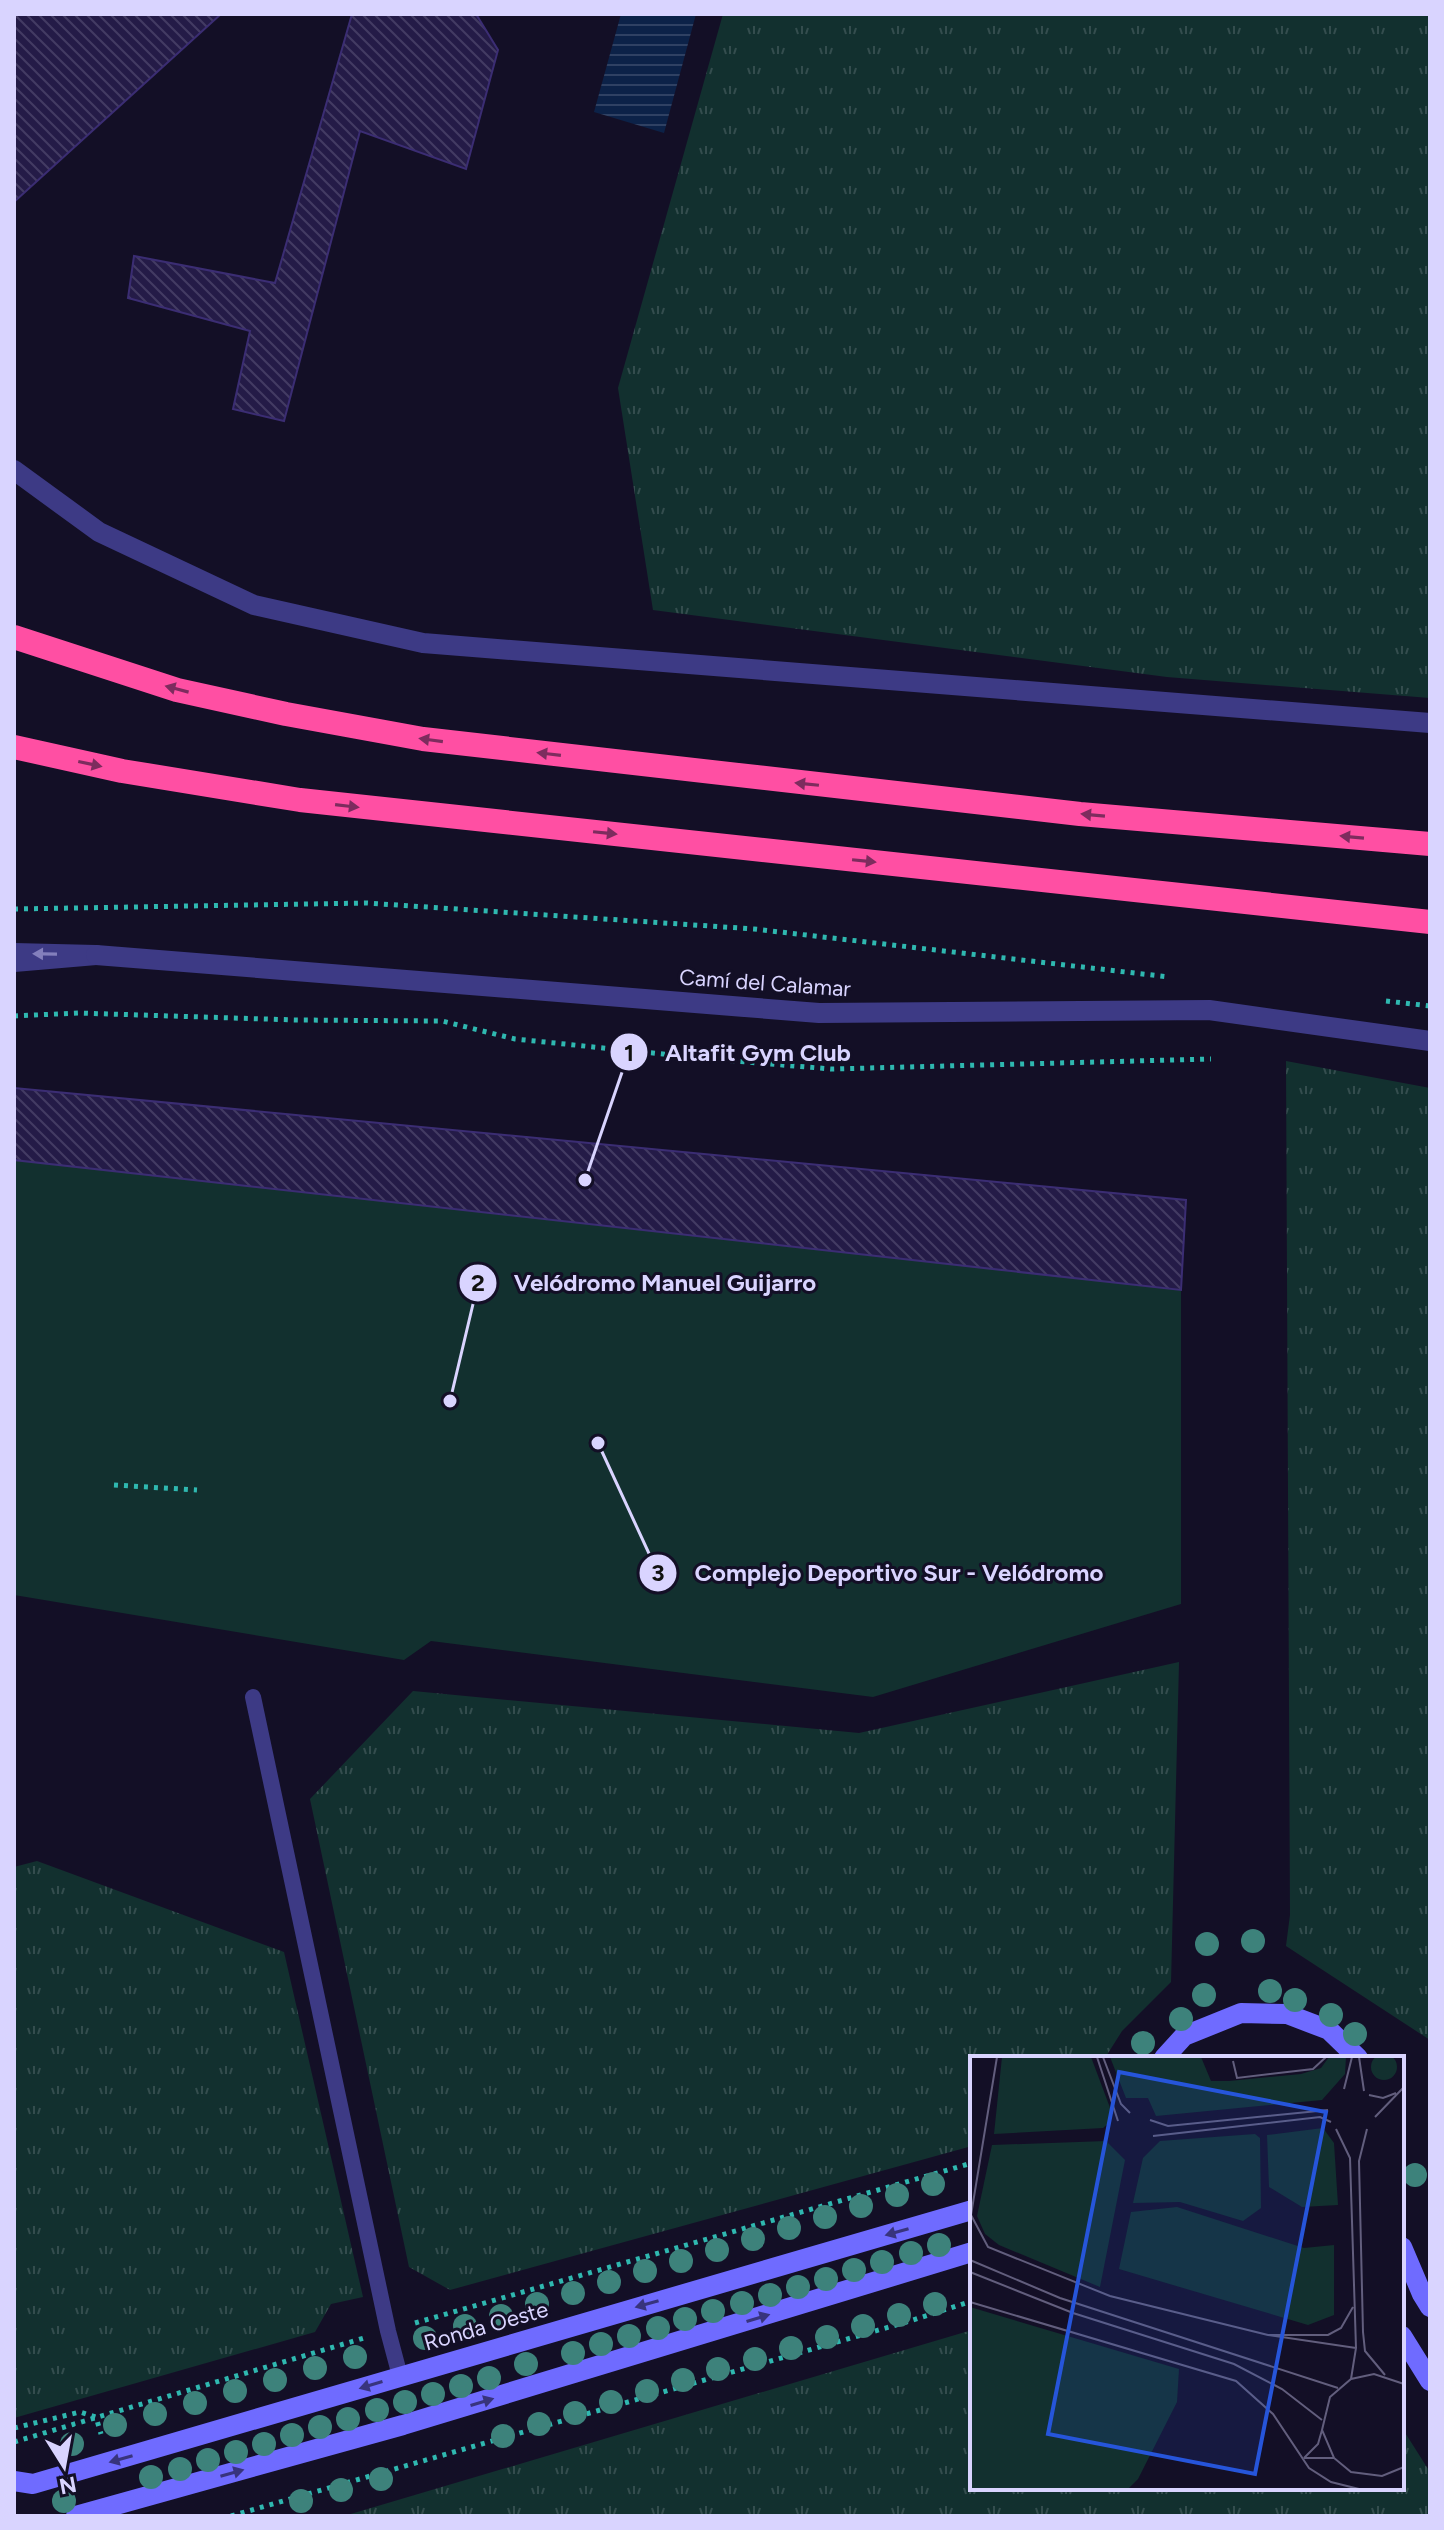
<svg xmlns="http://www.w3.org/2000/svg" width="1444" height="2530" font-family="Figtree,sans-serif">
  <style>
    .grass { fill: url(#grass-tufts) }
    .park { fill: #12302f }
    .water { fill: url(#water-rules) }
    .building { fill: url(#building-back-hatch); stroke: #3b2d73; stroke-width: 2 }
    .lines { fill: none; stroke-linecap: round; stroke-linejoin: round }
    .path { stroke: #2fb8b0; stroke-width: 5; stroke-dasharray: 4 6; stroke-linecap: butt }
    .service { stroke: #3d3a85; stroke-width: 16 }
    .minor { stroke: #3d3a85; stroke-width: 20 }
    .secondary { stroke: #6f6bff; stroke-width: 20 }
    .motorway { stroke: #ff4fa3; stroke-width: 24 }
    .tree { fill: #3d827b }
    .oneway { fill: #7d2c5e }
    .oneway2 { fill: #837fbc }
    .oneway3 { fill: #38347d }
    .labels { text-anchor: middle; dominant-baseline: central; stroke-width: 6; stroke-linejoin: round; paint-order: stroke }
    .street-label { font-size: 22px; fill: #d9d4ff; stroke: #130f26 }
    .inset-road { fill: none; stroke: #625e7d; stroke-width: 2 }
    .view { fill: #2655da; fill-opacity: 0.15; stroke: #2655da; stroke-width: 4 }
    .inset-edge { fill: none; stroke: #d9d4ff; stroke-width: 4 }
    .leader { fill: none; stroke: #d9d4ff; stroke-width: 3 }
    .callout-dot { fill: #d9d4ff; stroke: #130f26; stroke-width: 3 }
    .mark-label { font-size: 24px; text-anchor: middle; font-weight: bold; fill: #111 }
    .callout-label { font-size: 24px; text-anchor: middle; font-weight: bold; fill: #d9d4ff; stroke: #130f26; stroke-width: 6; stroke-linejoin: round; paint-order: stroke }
  </style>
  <defs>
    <pattern id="grass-tufts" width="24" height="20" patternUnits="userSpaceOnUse" patternTransform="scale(2)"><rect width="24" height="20" fill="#12302f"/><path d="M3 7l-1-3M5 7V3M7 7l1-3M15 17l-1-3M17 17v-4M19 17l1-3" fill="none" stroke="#344d4e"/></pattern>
    <pattern id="water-rules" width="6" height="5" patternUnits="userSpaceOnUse" patternTransform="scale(2)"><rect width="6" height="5" fill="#0c2248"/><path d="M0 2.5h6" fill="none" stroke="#2f4163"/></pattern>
    <pattern id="building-back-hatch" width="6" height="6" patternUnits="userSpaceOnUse" patternTransform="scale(2)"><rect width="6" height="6" fill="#241b47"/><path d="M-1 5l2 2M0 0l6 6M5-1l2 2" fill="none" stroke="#433b63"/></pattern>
  </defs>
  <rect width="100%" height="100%" fill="#130f26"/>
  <g class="grass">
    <polygon points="723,14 1430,14 1430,698 1167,677 653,610 618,388"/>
    <polygon points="1286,1061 1430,1088 1430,2040 1286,1946 1290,1915"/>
    <polygon points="1179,1662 1171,1982 1122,2031 1105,2058 972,2058 972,2146 450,2290 409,2267 310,1799 413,1691 859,1733"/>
    <polygon points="37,1861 284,1952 363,2297 331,2304 315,2332 14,2418 14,1867"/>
    <polygon points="972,2330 972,2488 1402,2488 1402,2428 1430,2472 1430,2516 344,2516"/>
  </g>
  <polygon class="park" points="14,1088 1186,1200 1181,1290 1181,1604 873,1697 431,1641 404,1660 14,1595"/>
  <polygon class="water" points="621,14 696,14 664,133 594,112"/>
  <g class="building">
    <polygon points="14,14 221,14 14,202"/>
    <polygon points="352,14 476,14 498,50 466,169 360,131 284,421 233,409 250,331 128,298 134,256 275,283"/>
    <polygon points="14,1088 1186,1200 1181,1290 14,1160"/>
  </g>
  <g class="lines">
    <g class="path">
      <polyline points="14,909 367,903 754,929 1169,977"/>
      <polyline points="1386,1001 1430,1006"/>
      <polyline points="14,1016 78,1013 296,1020 442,1021 515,1039 722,1060 831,1069 1211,1059"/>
      <polyline points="114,1485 197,1490"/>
      <polyline points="415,2323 972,2163"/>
      <polyline points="14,2428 80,2412 96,2417 101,2434"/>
      <polyline points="14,2442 364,2338"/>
      <polyline points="231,2516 910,2321 972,2301"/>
    </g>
    <polyline class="service" points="253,1697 388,2331 400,2376"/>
    <g class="minor">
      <polyline points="14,470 99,532 254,605 423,643 1430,723"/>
      <polyline points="14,953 96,955 14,962"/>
      <polyline points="96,955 819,1013 1209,1010 1430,1041"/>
    </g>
    <g class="secondary">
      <polyline points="1164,2058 1184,2036 1241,2013 1287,2014 1329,2030 1358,2058"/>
      <polyline points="1402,2247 1422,2294 1430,2307"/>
      <polyline points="1402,2336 1430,2381"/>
      <polyline points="14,2481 33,2484 972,2210"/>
      <polyline points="76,2516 403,2425 972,2252"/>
    </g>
    <g class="motorway">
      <polyline points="14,637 177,690 286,714 423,739 1080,814 1430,844"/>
      <polyline points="14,747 122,771 300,800 1430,922"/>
    </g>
  </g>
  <g class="tree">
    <circle cx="1253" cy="1941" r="12"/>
    <circle cx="1207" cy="1944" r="12"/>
    <circle cx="1270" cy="1991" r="12"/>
    <circle cx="1204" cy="1995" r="12"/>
    <circle cx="1295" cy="2000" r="12"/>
    <circle cx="1331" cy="2015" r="12"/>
    <circle cx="1181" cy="2019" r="12"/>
    <circle cx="1355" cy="2034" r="12"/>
    <circle cx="1143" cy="2043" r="12"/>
    <circle cx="1415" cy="2175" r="12"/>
    <circle cx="933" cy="2184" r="12"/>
    <circle cx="897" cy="2195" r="12"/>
    <circle cx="861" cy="2206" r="12"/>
    <circle cx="825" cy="2217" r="12"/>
    <circle cx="789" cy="2228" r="12"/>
    <circle cx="753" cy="2239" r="12"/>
    <circle cx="939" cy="2245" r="12"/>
    <circle cx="717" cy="2250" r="12"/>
    <circle cx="911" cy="2253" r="12"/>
    <circle cx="681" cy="2261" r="12"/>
    <circle cx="882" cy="2262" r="12"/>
    <circle cx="854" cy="2270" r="12"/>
    <circle cx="645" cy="2271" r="12"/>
    <circle cx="826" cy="2279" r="12"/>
    <circle cx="609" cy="2282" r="12"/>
    <circle cx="798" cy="2287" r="12"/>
    <circle cx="573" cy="2293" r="12"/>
    <circle cx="770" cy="2295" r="12"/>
    <circle cx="742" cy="2303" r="12"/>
    <circle cx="537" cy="2304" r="12"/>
    <circle cx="935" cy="2304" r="12"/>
    <circle cx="713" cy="2311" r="12"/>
    <circle cx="899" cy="2315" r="12"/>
    <circle cx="501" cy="2316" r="12"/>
    <circle cx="685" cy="2319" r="12"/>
    <circle cx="465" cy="2326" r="12"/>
    <circle cx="863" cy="2326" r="12"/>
    <circle cx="658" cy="2328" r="12"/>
    <circle cx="629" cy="2336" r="12"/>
    <circle cx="827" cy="2337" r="12"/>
    <circle cx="425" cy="2338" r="12"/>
    <circle cx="601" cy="2344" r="12"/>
    <circle cx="791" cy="2348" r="12"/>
    <circle cx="573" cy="2353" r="12"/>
    <circle cx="355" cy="2357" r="12"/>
    <circle cx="755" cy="2359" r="12"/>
    <circle cx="526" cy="2364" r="12"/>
    <circle cx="315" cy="2368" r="12"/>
    <circle cx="718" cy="2369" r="12"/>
    <circle cx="489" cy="2378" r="12"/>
    <circle cx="275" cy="2380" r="12"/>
    <circle cx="683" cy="2380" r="12"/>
    <circle cx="461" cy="2386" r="12"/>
    <circle cx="235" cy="2391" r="12"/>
    <circle cx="647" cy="2391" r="12"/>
    <circle cx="433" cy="2394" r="12"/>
    <circle cx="405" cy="2402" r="12"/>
    <circle cx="611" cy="2402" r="12"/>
    <circle cx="195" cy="2403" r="12"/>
    <circle cx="377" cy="2410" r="12"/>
    <circle cx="575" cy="2413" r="12"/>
    <circle cx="155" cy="2414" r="12"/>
    <circle cx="348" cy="2419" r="12"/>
    <circle cx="539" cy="2424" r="12"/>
    <circle cx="115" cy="2425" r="12"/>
    <circle cx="320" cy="2427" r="12"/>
    <circle cx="292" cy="2435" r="12"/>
    <circle cx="503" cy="2436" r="12"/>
    <circle cx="72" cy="2444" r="12"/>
    <circle cx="264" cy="2444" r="12"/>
    <circle cx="236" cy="2452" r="12"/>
    <circle cx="208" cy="2460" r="12"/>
    <circle cx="180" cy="2469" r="12"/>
    <circle cx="151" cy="2477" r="12"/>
    <circle cx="381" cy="2479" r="12"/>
    <circle cx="341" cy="2490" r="12"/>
    <circle cx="64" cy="2501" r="12"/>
    <circle cx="301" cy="2501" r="12"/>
  </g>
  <defs><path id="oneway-solid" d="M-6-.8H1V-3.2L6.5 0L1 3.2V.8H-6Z" transform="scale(2)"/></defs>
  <g class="oneway">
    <use href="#oneway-solid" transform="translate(177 689) rotate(-165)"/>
    <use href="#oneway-solid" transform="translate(431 740) rotate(-172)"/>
    <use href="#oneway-solid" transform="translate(549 754) rotate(-173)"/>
    <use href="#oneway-solid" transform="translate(90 764) rotate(12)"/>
    <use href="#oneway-solid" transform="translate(807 784) rotate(-174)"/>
    <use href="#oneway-solid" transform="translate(347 806) rotate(7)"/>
    <use href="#oneway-solid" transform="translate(1093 815) rotate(-175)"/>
    <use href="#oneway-solid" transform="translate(605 833) rotate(6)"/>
    <use href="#oneway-solid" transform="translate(1352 837) rotate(-175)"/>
    <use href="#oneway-solid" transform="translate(864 861) rotate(6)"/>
  </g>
  <use class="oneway2" href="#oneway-solid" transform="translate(45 954) rotate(-179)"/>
  <g class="oneway3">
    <use href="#oneway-solid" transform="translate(897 2232) rotate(164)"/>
    <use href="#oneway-solid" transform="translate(647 2304) rotate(164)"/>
    <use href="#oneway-solid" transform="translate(758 2318) rotate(-17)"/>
    <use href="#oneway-solid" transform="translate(371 2385) rotate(163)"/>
    <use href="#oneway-solid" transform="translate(482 2402) rotate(-17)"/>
    <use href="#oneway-solid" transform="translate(121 2459) rotate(164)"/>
    <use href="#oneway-solid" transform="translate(232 2473) rotate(-16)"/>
  </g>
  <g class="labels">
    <g class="street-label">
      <text transform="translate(765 983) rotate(4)">Camí del Calamar</text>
      <text transform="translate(486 2326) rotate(-16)">Ronda Oeste</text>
    </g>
  </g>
  <g transform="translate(970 2056)">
    <rect width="434" height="434" fill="#130f26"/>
    <path d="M32,1H121L142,57L139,67L133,72L24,78ZM140,1H231L241,25H259L331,18L351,12L359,1H376L375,18L352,44L186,60L178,42H156ZM353,72L364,87L368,149L332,151L299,131L297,79ZM285,78L290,82L291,152L273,165L210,146L163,147L173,102L190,85ZM136,85L155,104L130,231L29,189L15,178L7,160L22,89ZM0,251L209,313L207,346L168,423L158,433H0Z" fill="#12302f"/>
    <path d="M401 11a13 13 0 1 1 26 0a13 13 0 1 1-26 0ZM207,151L334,192L364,189V259L338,269L149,213L161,156Z" fill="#12302f"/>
    <path class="inset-road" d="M27,1L1,159L18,191L140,240L298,279M127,1L148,65M133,1L151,48L160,57M389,1L394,35M263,5L267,22L343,13L356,1M374,33L382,1M399,39L413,42L426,37M405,61L434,31M180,64L198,70L358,54M366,73L380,102L386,292L381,323M397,73L389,105L393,276L395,295L415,319M183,80L350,61L361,66M0,204L90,242L368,332M0,216L103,257L264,308L312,333L352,364M0,246L266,325L303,358L339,412L361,426L389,433M383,251L371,272L358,279H298L386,292M434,328L404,318L381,323L360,341L352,374L364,402L381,416L412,420L434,411M334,402L348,388L352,374M334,402H364"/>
    <path class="view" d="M149,16L356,56L285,418L78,378Z"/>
    <rect width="434" height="434" class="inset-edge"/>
  </g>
  <path class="leader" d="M585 1180L629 1052M450 1401L478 1283M598 1443L658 1573"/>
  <g class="callout-dot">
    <circle cx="585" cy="1180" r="8"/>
    <circle cx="450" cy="1401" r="8"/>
    <circle cx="598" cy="1443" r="8"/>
    <circle cx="629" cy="1052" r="20"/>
    <circle cx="478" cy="1283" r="20"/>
    <circle cx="658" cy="1573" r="20"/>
  </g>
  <g class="mark-label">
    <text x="629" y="1061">1</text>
    <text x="478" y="1291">2</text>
    <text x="658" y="1581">3</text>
  </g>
  <g class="callout-label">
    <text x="758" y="1061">Altafit Gym Club</text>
    <text x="665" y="1291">Velódromo Manuel Guijarro</text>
    <text x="899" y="1581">Complejo Deportivo Sur - Velódromo</text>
  </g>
  <rect width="1444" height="2530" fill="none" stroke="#d9d4ff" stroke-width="32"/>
  <g transform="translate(64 2466) rotate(169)" stroke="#130f26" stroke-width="6" paint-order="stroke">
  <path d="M0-6L14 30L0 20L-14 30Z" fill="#d9d4ff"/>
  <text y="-12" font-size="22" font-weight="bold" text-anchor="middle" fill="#d9d4ff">N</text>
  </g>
</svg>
